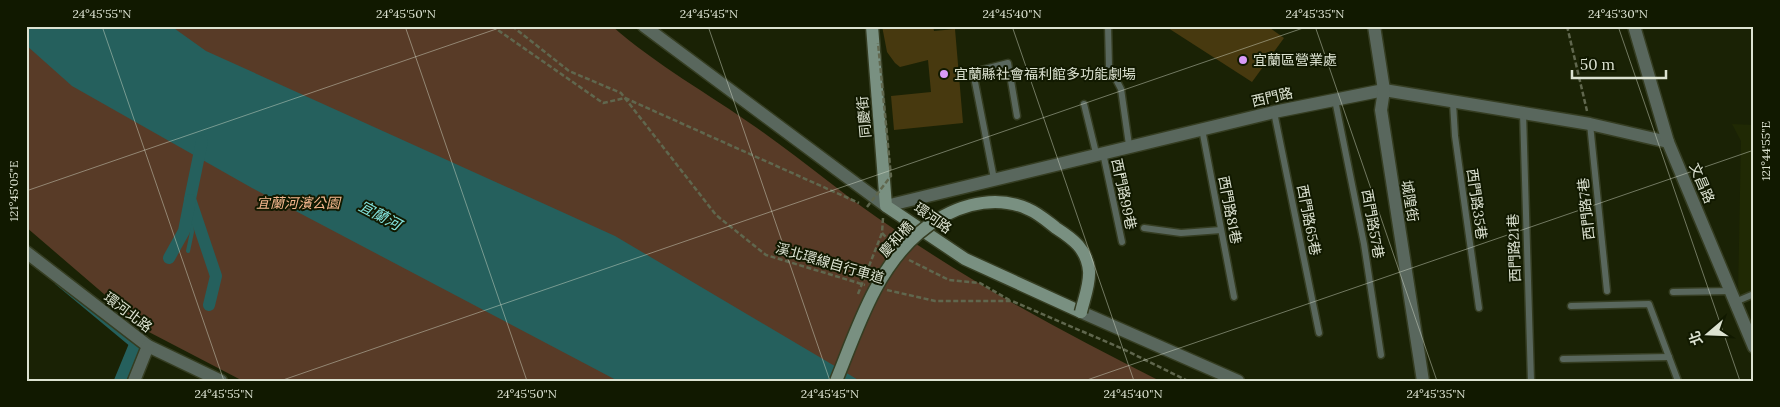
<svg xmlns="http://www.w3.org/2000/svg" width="1780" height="407" font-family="Lora,'Noto Sans TC',serif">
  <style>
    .built { fill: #202904 }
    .green { fill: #583b27 }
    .water { fill: #25605d }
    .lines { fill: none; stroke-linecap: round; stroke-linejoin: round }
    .stream { stroke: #25605d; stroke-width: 4 }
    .canal { stroke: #25605d; stroke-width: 12 }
    .building { fill: #47390f }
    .lane-casing { stroke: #353d22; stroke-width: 9 }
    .street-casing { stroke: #353d22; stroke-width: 15 }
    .secondary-casing { stroke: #353d22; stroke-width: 15 }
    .path { stroke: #60674e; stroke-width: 2.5; stroke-dasharray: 5 2.5; stroke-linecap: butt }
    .lane { stroke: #59675d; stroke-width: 6 }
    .street { stroke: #59675d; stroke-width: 12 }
    .secondary { stroke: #799081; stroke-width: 12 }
    .secondary-bridge-casing { stroke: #353d22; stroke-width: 15; stroke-linecap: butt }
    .path-bridge { stroke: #60674e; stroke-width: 2.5; stroke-dasharray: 5 2.5; stroke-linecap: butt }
    .secondary-bridge { stroke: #799081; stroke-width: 12 }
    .ticks { fill: none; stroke: #dce2d1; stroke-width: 1; stroke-opacity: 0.45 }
    .poi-dot { fill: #d99af7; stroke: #111900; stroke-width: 2 }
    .labels { text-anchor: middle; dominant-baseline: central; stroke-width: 4; stroke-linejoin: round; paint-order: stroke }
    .poi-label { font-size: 14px; fill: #dce2d1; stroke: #111900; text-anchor: start }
    .street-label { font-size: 14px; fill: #dce2d1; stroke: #111900 }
    .park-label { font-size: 14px; font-style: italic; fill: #f6b88e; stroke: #111900 }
    .water-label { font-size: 15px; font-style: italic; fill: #85e4de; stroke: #111900 }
    .neatline { fill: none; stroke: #dce2d1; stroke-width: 2 }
    .ticks-label { font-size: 12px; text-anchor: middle; fill: #dce2d1 }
  </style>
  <rect width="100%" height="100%" fill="#1a2205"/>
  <polygon class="built" points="1732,124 1754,125 1754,301 1738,294 1741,141"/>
  <path class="green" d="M26,26H612C656,65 709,94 757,128C804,161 847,198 894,229C978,287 1069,335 1160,381H243L147,331L26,227Z"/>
  <polygon class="water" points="26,26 171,26 206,51 615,236 860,381 618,381 252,188 72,86 26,45"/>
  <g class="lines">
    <g class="stream">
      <polyline points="188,251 192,232 190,199"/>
      <polyline points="57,283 134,347"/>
    </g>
    <g class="canal">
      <polyline points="202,141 190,199 216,276 209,305"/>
      <polyline points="169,258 184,231 190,200"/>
      <polyline points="120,381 134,347"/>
    </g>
  </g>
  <g class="building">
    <polygon points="882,26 933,26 934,31 955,29 963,123 894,130 891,96 931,92 928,60 900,67 895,63 887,52"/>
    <polygon points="1165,26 1267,26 1284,38 1252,82"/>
  </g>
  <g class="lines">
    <g class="lane-casing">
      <g id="lane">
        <polyline points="1108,26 1109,66 1121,89 1129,145"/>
        <polyline points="1335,100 1364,244 1381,355"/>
        <polyline points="1453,103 1455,136 1479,308"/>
        <polyline points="1084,104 1096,153"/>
        <polyline points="1274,112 1319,333"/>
        <polyline points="1523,113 1531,381"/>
        <polyline points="1590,124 1607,291"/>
        <polyline points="1202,129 1234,297"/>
        <polyline points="1103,153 1122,242"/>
        <polyline points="994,179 973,72 1008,63 1017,116"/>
        <polyline points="1144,228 1181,233 1221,230"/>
        <polyline points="1673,292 1731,291"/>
        <polyline points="1735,302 1754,294"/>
        <polyline points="1571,306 1649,304 1678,381"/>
        <polyline points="1563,359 1669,357"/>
      </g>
    </g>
    <g class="street-casing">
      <g id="street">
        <polyline points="644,26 886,206 1274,112 1384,90 1590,124 1668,142"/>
        <polyline points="1374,26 1384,90 1381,110 1423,381"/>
        <polyline points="1634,26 1668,142 1754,347"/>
        <polyline points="26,252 148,346 221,381"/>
        <polyline points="1081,312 1238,381"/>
        <polyline points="134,381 148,346"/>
      </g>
    </g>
    <g class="secondary-casing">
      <polyline id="secondary" points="872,26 886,206 965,259 1081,312"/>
    </g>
    <g class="path">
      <polyline points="492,26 603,103 625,98 859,203"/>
      <polyline points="512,26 569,71 621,93 716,215 766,255 865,285"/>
      <polyline points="1567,26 1587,111"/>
      <polyline points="883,218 882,233 893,244"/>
      <polyline points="909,260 949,280 980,283 1011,301"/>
      <polyline points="887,290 935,301 1012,301 1123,349 1188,381"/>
    </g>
    <use href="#lane" class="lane"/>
    <use href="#street" class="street"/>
    <use href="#secondary" class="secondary"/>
    <g class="secondary-bridge-casing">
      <path id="secondary-bridge" d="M836,381C857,330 875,270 919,233C948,208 991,192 1028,209C1038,213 1047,221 1056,228C1073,239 1087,249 1089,271C1090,284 1084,299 1081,312"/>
    </g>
    <g class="path-bridge">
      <polyline points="867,207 891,176 878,43"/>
      <polyline points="858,294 882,233"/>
    </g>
    <use href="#secondary-bridge" class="secondary-bridge"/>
  </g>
  <path class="ticks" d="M102,26L224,381M405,26L527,381M708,26L830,381M1012,26L1134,381M1315,26L1437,381M1618,26L1740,381M26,191L505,26M280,381L1309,26M1084,381L1754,150"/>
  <g class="poi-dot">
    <circle cx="1243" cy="60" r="5"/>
    <circle cx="944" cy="74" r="5"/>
  </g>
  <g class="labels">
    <g class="poi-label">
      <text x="1253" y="60">宜蘭區營業處</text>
      <text x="954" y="74">宜蘭縣社會福利館多功能劇場</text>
    </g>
    <g class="street-label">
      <text transform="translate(1272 97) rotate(-13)">西門路</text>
      <text transform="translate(864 117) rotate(-95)">同慶街</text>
      <text transform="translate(1702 183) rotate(67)">文昌路</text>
      <text transform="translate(1124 194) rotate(78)">西門路99巷</text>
      <text transform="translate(1410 201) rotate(81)">城隍街</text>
      <text transform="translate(1477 204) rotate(82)">西門路35巷</text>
      <text transform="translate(1586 209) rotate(-96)">西門路7巷</text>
      <text transform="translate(1230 210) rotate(79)">西門路81巷</text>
      <text transform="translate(933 218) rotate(35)">環河路</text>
      <text transform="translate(1309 220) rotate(79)">西門路65巷</text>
      <text transform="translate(1373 224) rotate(80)">西門路57巷</text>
      <text transform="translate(896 239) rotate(-48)">慶和橋</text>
      <text transform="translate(1514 248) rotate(-92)">西門路21巷</text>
      <text transform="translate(830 263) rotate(16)">溪北環線自行車道</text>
      <text transform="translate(128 312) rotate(37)">環河北路</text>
    </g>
    <g class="park-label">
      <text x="298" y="203">宜蘭河濱公園</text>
    </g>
    <g class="water-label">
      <text transform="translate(380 215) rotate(28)">宜蘭河</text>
    </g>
  </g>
  <rect width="1780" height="407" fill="none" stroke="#111900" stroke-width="55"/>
  <g transform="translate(1708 334) rotate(251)" stroke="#111900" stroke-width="4" paint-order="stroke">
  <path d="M0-4L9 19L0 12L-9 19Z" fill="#dce2d1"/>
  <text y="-8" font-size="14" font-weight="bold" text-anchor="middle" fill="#dce2d1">北</text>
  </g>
  <path d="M1572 70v8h94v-8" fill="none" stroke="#dce2d1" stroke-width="2.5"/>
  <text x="1580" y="70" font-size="15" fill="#dce2d1" stroke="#111900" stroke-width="4" paint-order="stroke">50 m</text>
  <rect x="28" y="28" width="1724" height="352" class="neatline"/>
  <g class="ticks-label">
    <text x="102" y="18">24°45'55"N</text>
    <text x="406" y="18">24°45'50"N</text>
    <text x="709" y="18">24°45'45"N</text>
    <text x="1012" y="18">24°45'40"N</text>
    <text x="1315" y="18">24°45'35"N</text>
    <text x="1618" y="18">24°45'30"N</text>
    <text transform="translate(1766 151) rotate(-90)" y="4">121°44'55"E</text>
    <text transform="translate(14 191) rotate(-90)" y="4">121°45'05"E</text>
    <text x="224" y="398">24°45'55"N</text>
    <text x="527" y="398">24°45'50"N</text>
    <text x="830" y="398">24°45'45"N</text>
    <text x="1133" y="398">24°45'40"N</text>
    <text x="1436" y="398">24°45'35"N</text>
  </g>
</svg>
